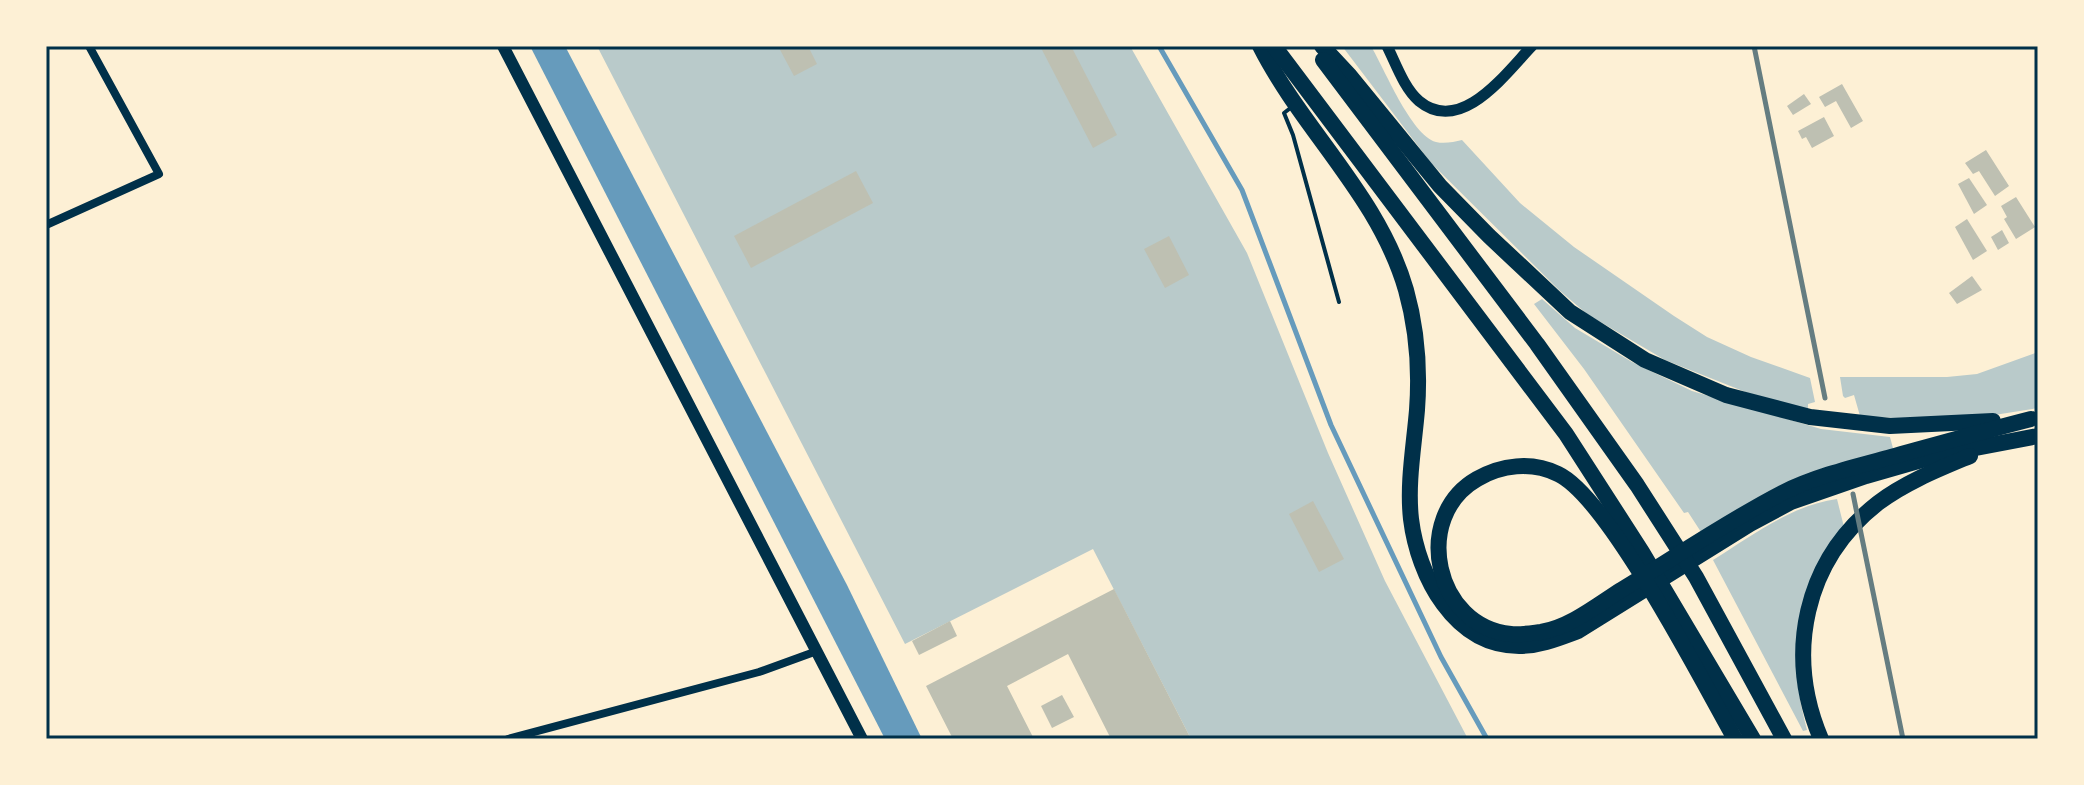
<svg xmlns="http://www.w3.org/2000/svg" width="2084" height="785" font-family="Signika,sans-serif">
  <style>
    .green { fill: #b9caca }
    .water { fill: #669bbc }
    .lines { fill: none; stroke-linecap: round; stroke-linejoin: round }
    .stream { stroke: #669bbc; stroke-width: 5 }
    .building { fill: #bec0b2 }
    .service { stroke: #003049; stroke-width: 4 }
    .minor { stroke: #003049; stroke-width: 8 }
    .tertiary { stroke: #003049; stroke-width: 11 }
    .secondary { stroke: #003049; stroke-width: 12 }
    .motorway { stroke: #003049; stroke-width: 16 }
    .rail { stroke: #657d81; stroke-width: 5 }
    .neatline { fill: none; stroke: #003049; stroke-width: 3 }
  </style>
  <rect width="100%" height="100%" fill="#fdf0d5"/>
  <g class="green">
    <polygon points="597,46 1130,46 1247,253 1328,453 1385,581 1468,739 1191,739 1093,549 905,644"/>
    <path d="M1342,46H1371C1384,68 1411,135 1436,142C1444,144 1454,142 1462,140L1520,203L1574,247L1674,316L1707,337L1751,357L1810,378L1815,402L1808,404V409L1748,393L1665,360L1587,314L1559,290L1431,163Z"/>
    <polygon points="1542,299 1575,328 1632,362 1692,391 1821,429 1890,437 1894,452 1701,532 1688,512 1684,513 1584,369 1534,304"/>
    <polygon points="2038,352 2038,408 1988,416 1926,420 1860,416 1854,395 1845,398 1843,396 1840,377 1947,377 1977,374"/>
    <path d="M1837,499L1844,527C1795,595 1785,648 1807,730L1803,731L1713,560C1751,536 1792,505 1837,499Z"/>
  </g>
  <polygon class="water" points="530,46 565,46 847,585 922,739 885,739"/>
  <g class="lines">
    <polyline class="stream" points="1159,46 1242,190 1331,425 1441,657 1487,739"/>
  </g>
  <g class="building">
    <polygon points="778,46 808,46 817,64 794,76"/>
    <polygon points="1040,46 1071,46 1117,135 1093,148"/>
    <polygon points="1842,84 1863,121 1851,128 1836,101 1825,107 1819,97"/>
    <polygon points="1804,94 1811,104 1793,115 1787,106"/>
    <polygon points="1824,117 1834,136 1812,148 1806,137 1802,139 1798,131"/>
    <polygon points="1986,150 2009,186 1995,196 1979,171 1973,174 1965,163"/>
    <polygon points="856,171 873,203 751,268 734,236"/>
    <polygon points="1969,178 1987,205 1974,214 1958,184"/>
    <polygon points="2016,197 2035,227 2016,239 2004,219 2007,217 2001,206"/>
    <polygon points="1967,219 1987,251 1973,260 1955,227"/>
    <polygon points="2002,230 2009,243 1998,250 1991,237"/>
    <polygon points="1169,236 1189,275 1165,288 1144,249"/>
    <polygon points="1972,276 1982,290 1957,304 1949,293"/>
    <polygon points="1313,501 1344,559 1319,572 1289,514"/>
    <polygon points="1114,589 1191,739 1111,739 1068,654 1007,686 1034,739 953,739 926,686"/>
    <polygon points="950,621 957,636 919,655 912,641"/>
    <polygon points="1062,695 1074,717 1052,728 1041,706"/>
  </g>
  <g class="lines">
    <polyline class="service" points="1293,106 1284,113 1293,135 1339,302"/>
    <g class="minor">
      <polyline points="46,225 159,174 89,46"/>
      <polyline points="508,739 759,672 817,651"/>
    </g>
    <path class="tertiary" d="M1387,46C1396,64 1404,88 1419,101C1461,136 1506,73 1532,46"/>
    <polyline class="secondary" points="503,46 862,739"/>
    <g class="motorway">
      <path d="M1260,46C1303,131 1379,196 1406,290C1417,329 1420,369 1417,410C1414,446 1407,483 1411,519C1418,576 1454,646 1519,646C1540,646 1559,638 1578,631L1750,524L1791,502L1866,476L1939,455L2038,436"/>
      <polyline points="1274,46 1566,434 1642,552 1753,739"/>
      <polyline points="1322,46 1350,76 1440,186 1489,236 1570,312 1645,360 1726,395 1810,417 1890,426 1993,421"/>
      <polyline points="1323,60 1537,344 1637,485 1696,577 1784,739"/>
      <path d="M1735,739C1703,683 1609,498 1558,474C1531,461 1501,465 1477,479C1411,517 1435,627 1511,634C1520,635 1532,633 1541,632C1570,627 1596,606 1621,590C1674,558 1726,522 1782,493C1816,476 1854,467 1891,457C1938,444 1984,431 2031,419"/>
      <path d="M1821,739C1785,654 1804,561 1878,503C1906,482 1939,469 1970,456"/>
    </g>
    <g class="rail">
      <polyline points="1754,46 1825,398"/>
      <polyline points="1853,494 1903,739"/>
    </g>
  </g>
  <rect width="2084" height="785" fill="none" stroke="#fdf0d5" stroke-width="96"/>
  <rect x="48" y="48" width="1988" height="689" class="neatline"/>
</svg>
